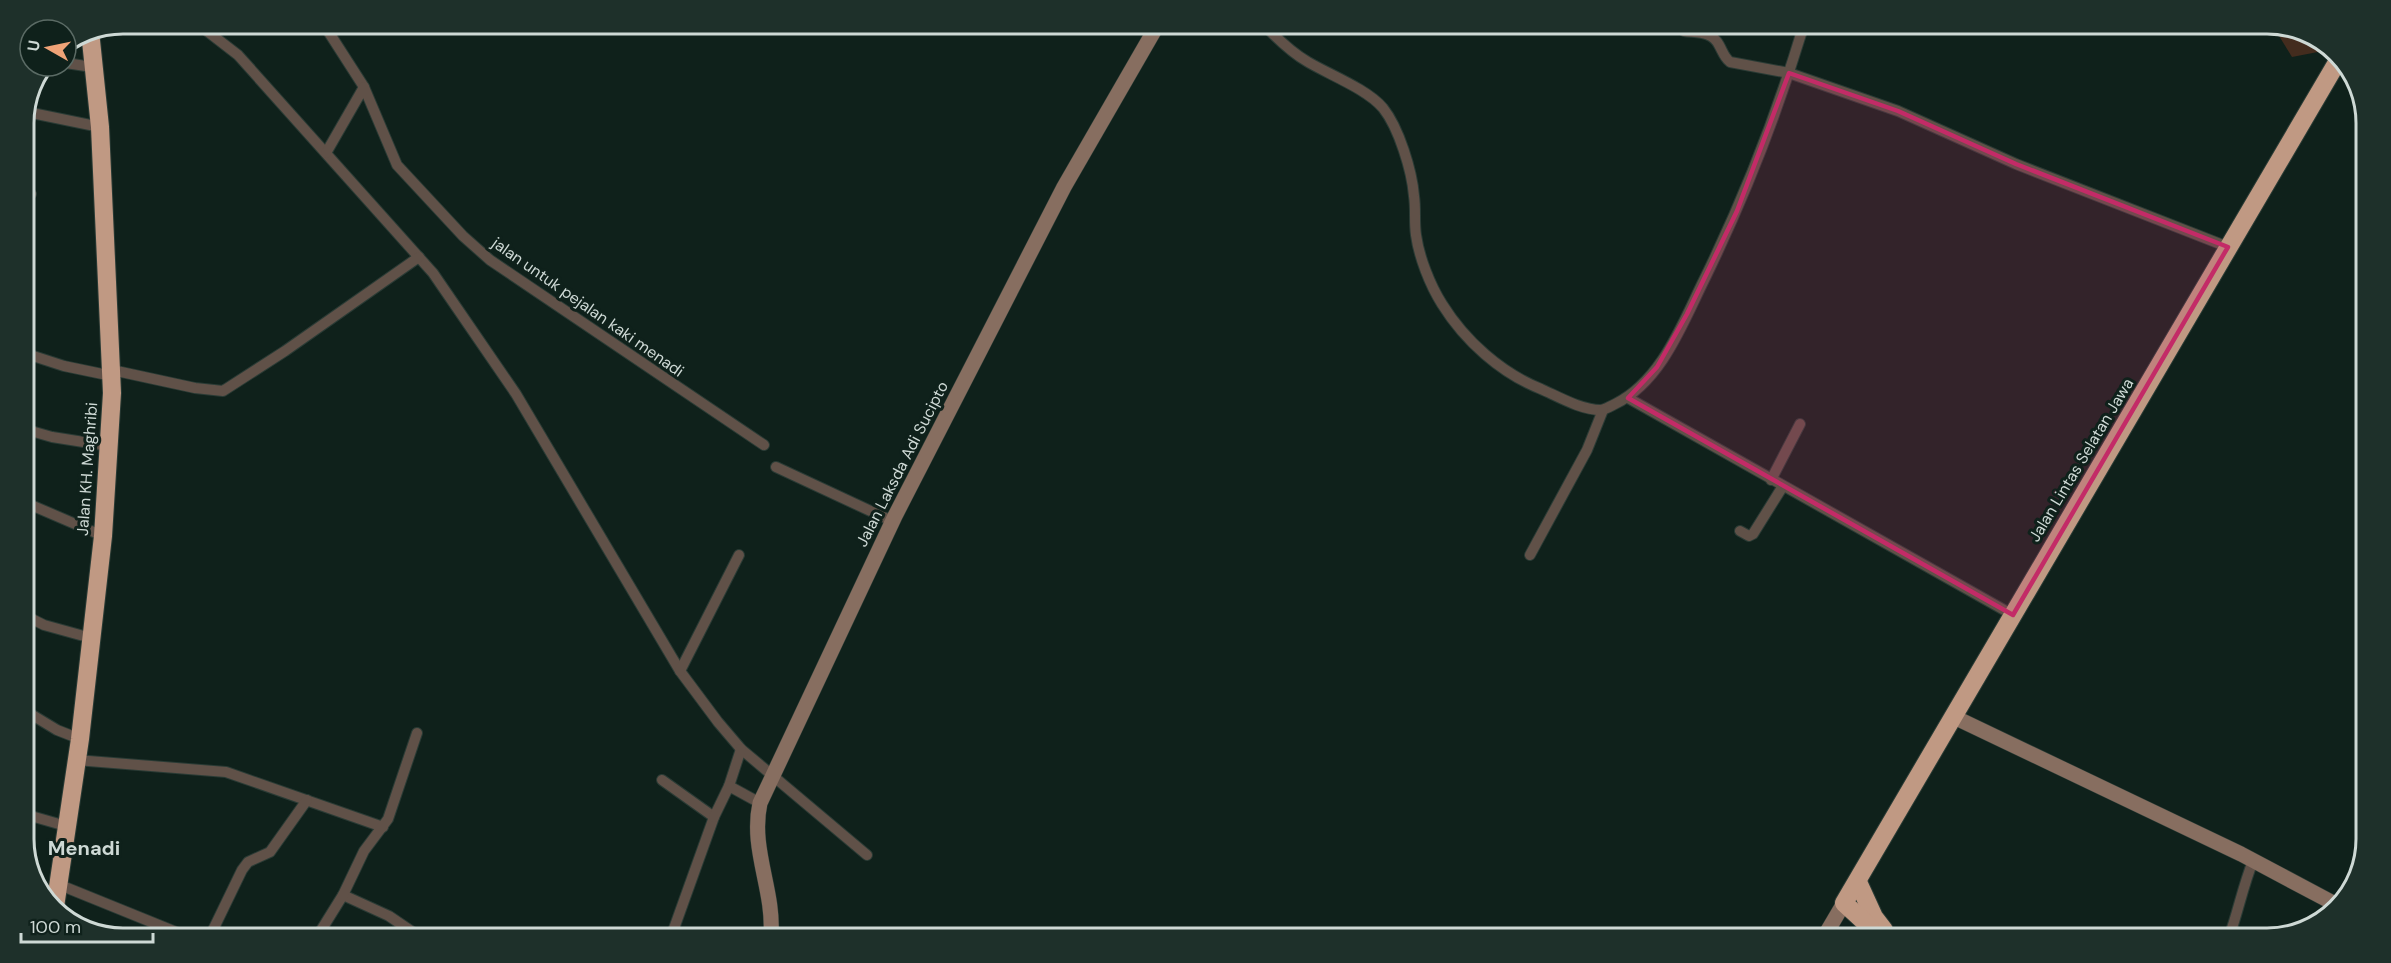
<svg xmlns="http://www.w3.org/2000/svg" width="2391" height="963" font-family="'DM Sans',sans-serif">
  <style>
    .green { fill: #432c1e }
    .lines { fill: none; stroke-linecap: round; stroke-linejoin: round }
    .street-casing { stroke: #2a3b35; stroke-width: 12 }
    .secondary-casing { stroke: #2a3b35; stroke-width: 16 }
    .highway-casing { stroke: #2a3b35; stroke-width: 20 }
    .street { stroke: #605148; stroke-width: 10 }
    .secondary { stroke: #876e60; stroke-width: 15 }
    .highway { stroke: #c09983; stroke-width: 18 }
    .marked { fill: #c32b67; fill-opacity: 0.2; stroke: #c32b67; stroke-width: 4.5; stroke-linejoin: round }
    .labels { text-anchor: middle; dominant-baseline: central; stroke-width: 6; stroke-linejoin: round; paint-order: stroke }
    .street-label { font-size: 16px; fill: #ced9d5; stroke: #0f211b }
    .quarter-label { font-size: 20px; font-weight: bold; fill: #ced9d5; stroke: #0f211b }
    .rim { fill: none; stroke: #ced9d5; stroke-width: 3 }
  </style>
  <rect width="100%" height="100%" fill="#0f211b"/>
  <polygon class="green" points="2276,31 2305,31 2328,50 2292,57"/>
  <g class="lines">
    <g class="street-casing">
      <g id="street">
        <polyline points="207,31 238,55 433,273 516,394 680,671 718,722 741,749 867,855"/>
        <polyline points="328,31 364,87"/>
        <path d="M1270,31C1281,42 1294,54 1308,62C1330,75 1367,89 1383,108C1399,128 1412,171 1414,196C1416,209 1414,222 1416,235C1419,257 1430,285 1442,304C1465,341 1501,373 1541,389C1559,397 1581,410 1601,410C1606,409 1611,406 1615,404C1662,381 1683,322 1705,278C1744,198 1776,117 1802,31"/>
        <path d="M1684,31C1698,33 1712,31 1719,45C1723,52 1724,57 1730,62L1789,73L1898,111L2016,164L2228,247"/>
        <polyline points="66,63 92,67"/>
        <polyline points="27,112 100,127"/>
        <polyline points="24,139 31,113"/>
        <polyline points="326,153 364,87 397,165 463,236 490,260 764,445"/>
        <polyline points="24,193 31,194"/>
        <polyline points="24,353 64,366 112,376"/>
        <polyline points="112,370 195,388 223,391 285,351 419,257"/>
        <polyline points="1628,398 2013,615"/>
        <polyline points="24,429 52,437 109,446"/>
        <polyline points="776,467 892,521"/>
        <polyline points="1771,480 1800,424"/>
        <polyline points="24,502 103,536"/>
        <polyline points="1740,531 1749,536 1753,534 1783,486"/>
        <polyline points="1530,555 1587,450 1603,410"/>
        <polyline points="24,615 44,625 91,638"/>
        <polyline points="680,671 739,555"/>
        <polyline points="24,710 57,730 80,739"/>
        <polyline points="76,760 226,772 383,827"/>
        <polyline points="662,780 714,817 672,934"/>
        <polyline points="729,786 741,749"/>
        <polyline points="24,814 66,826"/>
        <polyline points="714,817 729,786 760,803"/>
        <polyline points="60,885 176,932"/>
        <polyline points="343,895 389,916 414,933"/>
        <polyline points="2327,917 2333,903"/>
        <polyline points="212,932 242,870 248,862 270,852 307,800"/>
        <polyline points="320,932 343,895 364,851 388,819 417,733"/>
        <path d="M2194,939C2204,930 2217,935 2229,937"/>
        <path d="M2231,939L2229,937C2238,912 2243,886 2253,861"/>
      </g>
    </g>
    <g class="secondary-casing">
      <g id="secondary">
        <polyline points="1954,717 2241,854 2337,905"/>
        <path d="M771,934C774,889 750,849 760,803L895,516L1064,187L1154,31"/>
        <polyline points="1824,937 1844,903"/>
      </g>
    </g>
    <g class="highway-casing">
      <g id="highway">
        <polyline points="1858,882 1874,917 1884,930"/>
        <polyline points="55,907 80,739 103,536 112,393 100,127 90,31"/>
        <polyline points="1877,938 1868,925 1844,903 2339,59"/>
      </g>
    </g>
    <use href="#street" class="street"/>
    <use href="#secondary" class="secondary"/>
    <use href="#highway" class="highway"/>
  </g>
  <path class="marked" d="M1789,73L1898,111L2016,164L2228,247L2013,615L1628,398L1657,367L1687,314L1737,211Z"/>
  <g class="labels">
    <g class="street-label">
      <text transform="translate(588 307) rotate(35)">jalan untuk pejalan kaki menadi</text>
      <text transform="translate(2081 460) rotate(-59)">Jalan Lintas Selatan Jawa</text>
      <text transform="translate(902 464) rotate(-63)">Jalan Laksda Adi Sucipto</text>
      <text transform="translate(87 469) rotate(-86)">Jalan KH. Maghribi</text>
    </g>
    <g class="quarter-label">
      <text x="84" y="848">Menadi</text>
    </g>
  </g>
  <path d="M0 0H2391V963H0ZM123 34H2267A89 89 0 0 1 2356 123V839A89 89 0 0 1 2267 928H123A89 89 0 0 1 34 839V123A89 89 0 0 1 123 34Z" fill="#1e302a" fill-rule="evenodd"/>
  <path class="rim" d="M123 34H2267A89 89 0 0 1 2356 123V839A89 89 0 0 1 2267 928H123A89 89 0 0 1 34 839V123A89 89 0 0 1 123 34Z"/>
  <g transform="translate(48 48) rotate(279)"><circle r="28" fill="#0f211b" stroke="#5b6b65" stroke-width="1.5"/>
  <path d="M0-4.5L10 22L0 15L-10 22Z" fill="#efa377"/>
  <text y="-9" font-size="16" font-weight="bold" text-anchor="middle" fill="#ced9d5">U</text>
  </g>
  <path d="M21 933v9h132v-9" fill="none" stroke="#ced9d5" stroke-width="3"/>
  <text x="30" y="933" font-size="18" fill="#ced9d5" stroke="#0f211b" stroke-width="4.5" paint-order="stroke">100 m</text>
</svg>
